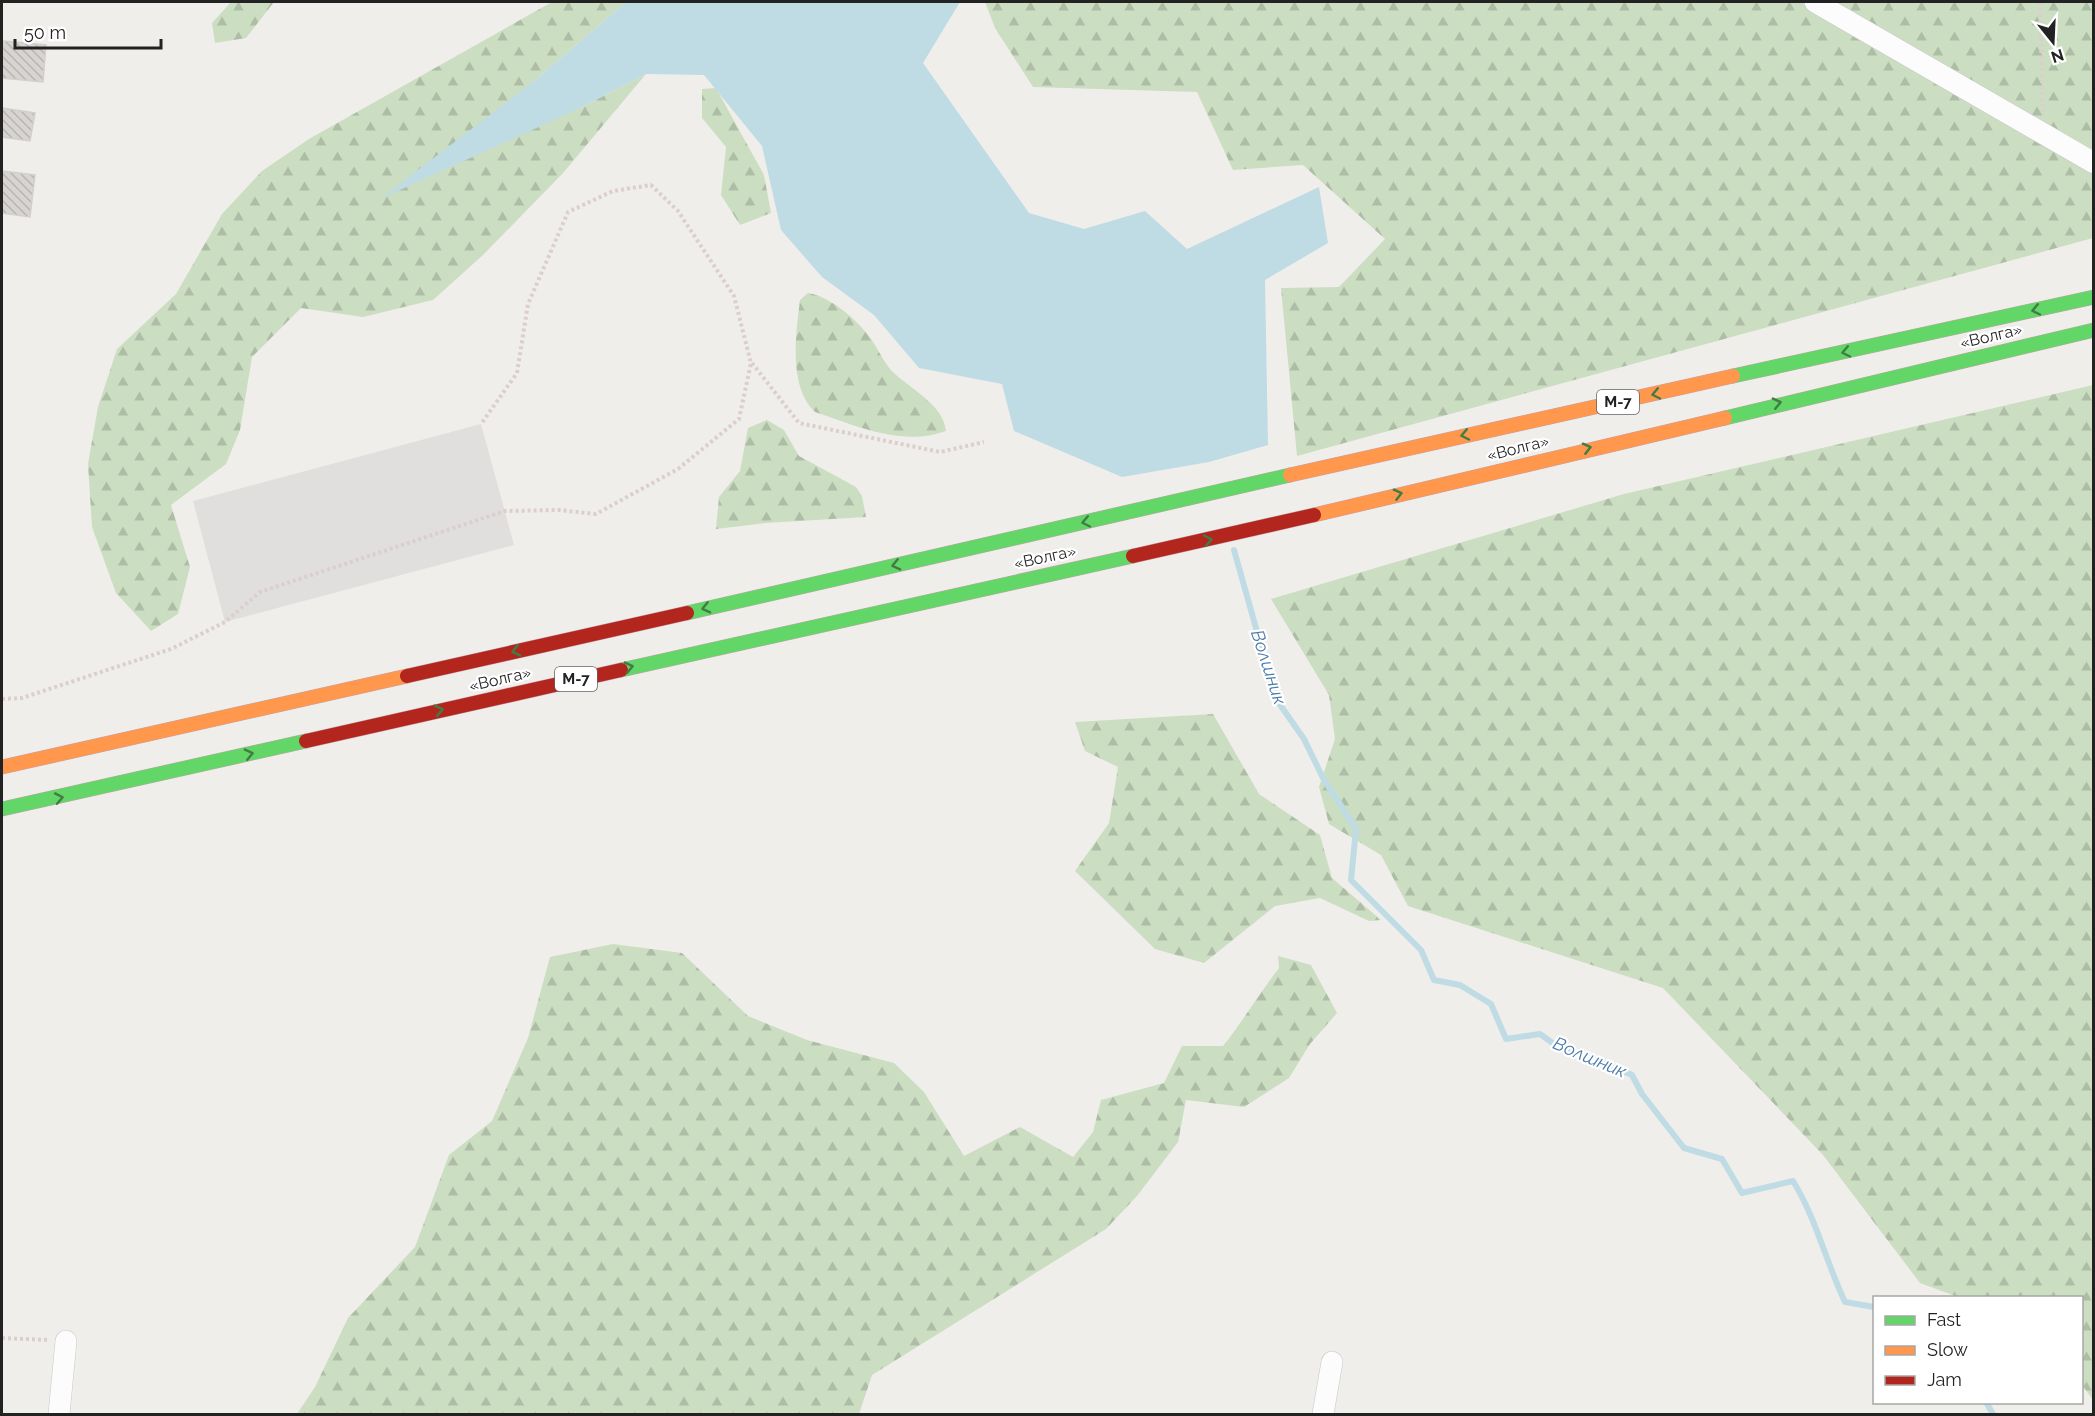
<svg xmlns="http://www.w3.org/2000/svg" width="2095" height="1416" font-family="Raleway,sans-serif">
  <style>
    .forest { fill: url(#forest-firs) }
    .parking { fill: #e0dfde }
    .water { fill: #bfdbe3 }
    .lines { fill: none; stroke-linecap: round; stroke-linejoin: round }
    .stream { stroke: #bfdbe3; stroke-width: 6 }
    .building { fill: url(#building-back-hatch); stroke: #d3d0cc; stroke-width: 1.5 }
    .street-casing { stroke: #c9c8c7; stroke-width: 22 }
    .fast-casing { stroke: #c5a2ac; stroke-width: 15 }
    .slow-casing { stroke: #c5a2ac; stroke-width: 15 }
    .jam-casing { stroke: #c5a2ac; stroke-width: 15 }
    .path { stroke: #dccecd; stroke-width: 4; stroke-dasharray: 3 3; stroke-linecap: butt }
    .street { stroke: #fdfcfc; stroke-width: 21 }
    .fast { stroke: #63d668; stroke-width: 14 }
    .slow { stroke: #ff974d; stroke-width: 14 }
    .jam { stroke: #b3261e; stroke-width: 14 }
    .oneway { stroke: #427c45 }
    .labels { text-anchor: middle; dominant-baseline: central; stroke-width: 4.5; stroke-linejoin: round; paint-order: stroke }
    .shield { fill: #fff; stroke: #646464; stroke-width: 1.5 }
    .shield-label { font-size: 15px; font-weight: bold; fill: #222 }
    .street-label { font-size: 16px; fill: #222; stroke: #fff }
    .water-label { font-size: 18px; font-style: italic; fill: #4a7aab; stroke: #fff }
  </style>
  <defs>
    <pattern id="forest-firs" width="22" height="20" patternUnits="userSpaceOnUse" patternTransform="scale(1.5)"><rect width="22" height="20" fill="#cbdec1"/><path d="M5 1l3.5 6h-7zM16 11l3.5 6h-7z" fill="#aebea6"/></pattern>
    <pattern id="building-back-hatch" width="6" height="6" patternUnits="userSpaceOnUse" patternTransform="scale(1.5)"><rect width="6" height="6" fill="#d7d4d2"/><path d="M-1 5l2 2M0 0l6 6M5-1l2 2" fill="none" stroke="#b8b6b4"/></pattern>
  </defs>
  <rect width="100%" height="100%" fill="#f0eeeb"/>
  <g class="forest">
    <polygon points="231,2 274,2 246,38 215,43 212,23"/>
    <polygon points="552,2 626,2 533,82 576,110 646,74 563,173 483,255 433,300 363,317 301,308 252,357 240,430 226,464 171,505 190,567 178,614 151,631 116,593 92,527 88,464 98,407 117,349 176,294 222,214 262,171 309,139"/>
    <polygon points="985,2 2093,2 2093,238 1297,456 1281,288 1339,287 1385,239 1303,165 1233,170 1197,92 1033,87 995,28"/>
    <polygon points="716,88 764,175 771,213 740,225 721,195 726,147 702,118 702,89"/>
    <path d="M808,293C829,296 855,318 868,335C877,346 882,360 891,370C909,389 943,403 946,431C902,447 857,426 815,412C788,387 796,333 800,300Z"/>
    <polygon points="2093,385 2094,385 2093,1400 2082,1385 2082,1298 1958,1297 1920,1283 1823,1155 1663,988 1408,906 1381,855 1329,824 1319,787 1335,739 1329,695 1271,599 1624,494"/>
    <polygon points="767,420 784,430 799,456 856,487 862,496 866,517 766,523 716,529 719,497 740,471 748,428"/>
    <polygon points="1213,714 1259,794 1320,835 1332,878 1381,920 1369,921 1320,898 1275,906 1204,963 1155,949 1075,871 1109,823 1118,767 1085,751 1075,722"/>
    <path d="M613,944L682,953L748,1016L807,1040L894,1063L924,1092L964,1156L1020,1127L1073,1157L1093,1132L1101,1100L1164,1083L1182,1046H1223C1243,1021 1259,994 1279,968L1278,956L1311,965L1337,1013L1310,1044L1289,1078L1244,1107L1186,1100L1178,1142L1137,1196L1106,1229L872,1375L859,1414H297L315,1387L348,1318L415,1247L449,1155L492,1121L528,1038L550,957Z"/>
  </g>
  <polygon class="parking" points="481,424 514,545 225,622 193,501"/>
  <polygon class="water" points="626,2 960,2 923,63 1029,213 1084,229 1145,211 1187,249 1319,187 1328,243 1265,280 1268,445 1209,462 1122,477 1014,431 1002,384 919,368 874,315 822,277 781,230 762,146 704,75 646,74 576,110 380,199 533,82"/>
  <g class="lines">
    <g class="stream">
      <path d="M1234,550L1276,699L1304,739L1323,778L1356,829L1351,880L1421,950L1434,980L1460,985L1491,1004L1506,1039L1540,1034L1561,1049L1594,1058L1632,1075L1642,1094L1684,1148L1722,1159L1742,1193L1793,1181C1816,1218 1826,1262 1845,1302L1874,1307"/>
      <polyline points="1986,1402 1993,1414"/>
    </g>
  </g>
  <g class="building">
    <polygon points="3,41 46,45 43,82 2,78"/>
    <polygon points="2,108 35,113 30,141 2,137"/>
    <polygon points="2,171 35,175 30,217 2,213"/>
  </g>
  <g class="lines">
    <g class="street-casing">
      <g id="street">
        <polyline points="1815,2 2094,163"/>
        <polyline points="59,1414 66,1341"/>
        <polyline points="1323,1414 1332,1362"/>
      </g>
    </g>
    <g class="fast-casing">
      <g id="fast">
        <polyline points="1733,376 2094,297"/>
        <polyline points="1725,418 2094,330"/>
        <polyline points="687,613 1290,475"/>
        <polyline points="621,670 1133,556"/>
        <polyline points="2,809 306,741"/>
      </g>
    </g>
    <g class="slow-casing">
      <g id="slow">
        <polyline points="1290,475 1733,376"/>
        <polyline points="1314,515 1725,418"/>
        <polyline points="2,767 407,676"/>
      </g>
    </g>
    <g class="jam-casing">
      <g id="jam">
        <polyline points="1133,556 1314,515"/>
        <polyline points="407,676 687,613"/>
        <polyline points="306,741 621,670"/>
      </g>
    </g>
    <g class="path">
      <polyline points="2040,2 2043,112"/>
      <polyline points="752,363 799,423 940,452 984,442"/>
      <polyline points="2,699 22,698 171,649 225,622 260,592 505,511 559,510 596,514 678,469 739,419 751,363 734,296 678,211 651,185 613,191 568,212 528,304 517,373 481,424"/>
      <polyline points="2,1338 48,1340"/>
    </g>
    <use href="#street" class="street"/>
    <use href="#fast" class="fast"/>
    <use href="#slow" class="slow"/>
    <use href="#jam" class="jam"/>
  </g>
  <defs><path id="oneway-chevron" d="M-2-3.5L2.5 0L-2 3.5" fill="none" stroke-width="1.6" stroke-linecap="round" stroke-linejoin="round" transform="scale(1.5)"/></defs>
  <g class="oneway">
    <use href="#oneway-chevron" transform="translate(2036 310) rotate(168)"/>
    <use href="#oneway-chevron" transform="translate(1846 352) rotate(168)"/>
    <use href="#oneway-chevron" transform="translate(1656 394) rotate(168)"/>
    <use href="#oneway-chevron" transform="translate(1777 403) rotate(-13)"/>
    <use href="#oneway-chevron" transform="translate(1465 435) rotate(168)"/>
    <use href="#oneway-chevron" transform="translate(1587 448) rotate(-14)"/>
    <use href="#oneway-chevron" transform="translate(1398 494) rotate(-14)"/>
    <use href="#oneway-chevron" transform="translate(1086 522) rotate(168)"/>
    <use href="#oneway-chevron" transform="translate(1208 540) rotate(-12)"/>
    <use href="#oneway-chevron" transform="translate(896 565) rotate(167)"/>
    <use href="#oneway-chevron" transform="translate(706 608) rotate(167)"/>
    <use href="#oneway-chevron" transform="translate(516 651) rotate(167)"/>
    <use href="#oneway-chevron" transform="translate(629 667) rotate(-13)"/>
    <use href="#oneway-chevron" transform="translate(439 710) rotate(-13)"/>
    <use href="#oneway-chevron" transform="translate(249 754) rotate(-13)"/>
    <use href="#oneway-chevron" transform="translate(59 798) rotate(-11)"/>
  </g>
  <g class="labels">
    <g class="shield">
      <rect x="1597" y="390" width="42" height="24" rx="4.5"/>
      <rect x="555" y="667" width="42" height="24" rx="4.5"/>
    </g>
    <g class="shield-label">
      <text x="1618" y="402">М-7</text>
      <text x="576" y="679">М-7</text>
    </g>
    <g class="street-label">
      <text transform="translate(1991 336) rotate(-13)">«Волга»</text>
      <text transform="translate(1518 448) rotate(-14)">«Волга»</text>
      <text transform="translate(1045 557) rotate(-12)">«Волга»</text>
      <text transform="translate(500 679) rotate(-13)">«Волга»</text>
    </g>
    <g class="water-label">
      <text transform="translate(1269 667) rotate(72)">Волшник</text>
      <text transform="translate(1590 1057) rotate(23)">Волшник</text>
    </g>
  </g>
  <rect width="2095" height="1416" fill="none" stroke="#222222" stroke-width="6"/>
  <rect x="1873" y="1296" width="210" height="108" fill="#ffffff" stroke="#a7a7a7" stroke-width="1.5"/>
  <rect x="1885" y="1316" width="30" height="9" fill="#63d668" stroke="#a7a7a7" stroke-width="1.5"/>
  <text x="1927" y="1326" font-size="18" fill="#222222">Fast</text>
  <rect x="1885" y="1346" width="30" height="9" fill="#ff974d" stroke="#a7a7a7" stroke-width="1.5"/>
  <text x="1927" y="1356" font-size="18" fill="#222222">Slow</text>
  <rect x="1885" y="1376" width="30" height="9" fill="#b3261e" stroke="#a7a7a7" stroke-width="1.5"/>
  <text x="1927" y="1386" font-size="18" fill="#222222">Jam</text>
  <g transform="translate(2053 42) rotate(162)" stroke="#ffffff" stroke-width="4.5" paint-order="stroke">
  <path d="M0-4.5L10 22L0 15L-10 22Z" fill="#222222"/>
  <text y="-9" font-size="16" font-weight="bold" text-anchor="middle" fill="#222222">N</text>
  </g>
  <path d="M15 39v9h146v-9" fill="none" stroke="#222222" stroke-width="3"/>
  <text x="24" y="39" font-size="18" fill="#222222" stroke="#ffffff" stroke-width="4.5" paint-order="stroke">50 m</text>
</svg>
